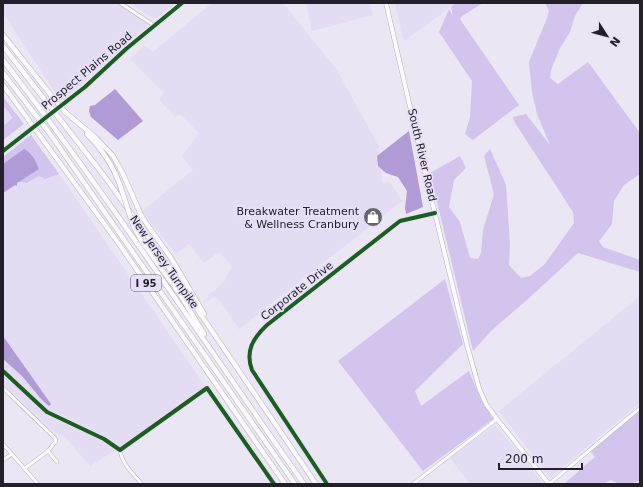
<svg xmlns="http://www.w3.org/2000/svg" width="643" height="487" font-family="'DejaVu Sans',sans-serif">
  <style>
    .built { fill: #e3dcf3 }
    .green { fill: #d2c4ec }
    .water { fill: #b19bd6 }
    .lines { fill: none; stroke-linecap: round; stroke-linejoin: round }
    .minor-casing { stroke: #b2aeb9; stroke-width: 4 }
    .major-casing { stroke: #b2aeb9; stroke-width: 5 }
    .highway-casing { stroke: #b2aeb9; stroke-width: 5.5 }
    .minor { stroke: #fcfbfd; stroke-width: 3 }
    .major { stroke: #fcfbfd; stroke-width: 4 }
    .highway { stroke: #fcfbfd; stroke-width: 4.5 }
    .minor-bridge-casing { stroke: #b2aeb9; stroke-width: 4; stroke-linecap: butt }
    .highway-bridge-casing { stroke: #b2aeb9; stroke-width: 5.5; stroke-linecap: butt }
    .minor-bridge { stroke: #fcfbfd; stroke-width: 3 }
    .highway-bridge { stroke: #fcfbfd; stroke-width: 4.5 }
    .cycleway-casing { stroke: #e8e0f9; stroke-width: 6 }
    .cycleway { stroke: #1b5e20; stroke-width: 4 }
    .labels { text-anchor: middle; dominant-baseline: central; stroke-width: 3.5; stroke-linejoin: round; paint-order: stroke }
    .shield { fill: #e8e0f9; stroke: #5e5a67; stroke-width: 1 }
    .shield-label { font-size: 10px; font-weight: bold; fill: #232029 }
    .street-label { font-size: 11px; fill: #232029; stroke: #e8e0f9 }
    .poi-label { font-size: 11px; fill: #232029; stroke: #e8e0f9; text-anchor: end }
  </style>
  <rect width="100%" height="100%" fill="#eae6f3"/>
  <g class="built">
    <polygon points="3,3 119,3 149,23 143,30 78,87 62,100 51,86 3,13"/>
    <polygon points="130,3 175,3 157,18 153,18"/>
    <polygon points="212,3 283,3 337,70 379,147 382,183 390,182 402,201 239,329 220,301 214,297 202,304 210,294 224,282 232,266 219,252 204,263 189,244 176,254 142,211 193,170 182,156 199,133 180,114 175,117 159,99 164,93 130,59 144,46 153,52"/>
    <polygon points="306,3 370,3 373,15 312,31"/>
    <polygon points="395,3 456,3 404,41"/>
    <polygon points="3,105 13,118 3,126"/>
    <polygon points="59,174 207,389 126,446 122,452 112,452 90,466 66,438 54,432 3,384 3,190 16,181 27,183 39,176 45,179"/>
    <polygon points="640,296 640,403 550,478 499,411"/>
    <polygon points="495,425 520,453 543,484 470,484 450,458"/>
  </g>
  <g class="green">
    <polygon points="456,3 483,3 462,16 460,19 519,105 473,140 465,134 470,117 472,81 439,32 449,9 453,16 451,7"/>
    <polygon points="545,3 583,3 575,16 570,32 560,48 551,70 550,78 558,84 588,62 640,133 640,174 624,185 614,201 612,224 599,241 603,247 640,260 640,272 578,253 528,299 491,331 473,351 430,173 460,156 466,168 454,180 449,207 460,222 470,258 478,259 481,253 483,230 494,194 484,156 490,149 506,185 510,244 509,265 521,278 530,276 545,264 574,223 573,212 515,123 513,117 526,114 550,145 537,114 532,92 529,62 547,18 549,11"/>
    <polygon points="3,97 24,124 3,140 3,126 13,118 3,105"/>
    <polygon points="31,135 59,174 45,179 39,176 27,183 16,181 3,190 3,157"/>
    <polygon points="445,279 463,344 415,391 421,406 469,371 481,400 493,419 423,471 338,361"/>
    <polygon points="640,410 640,482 638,481 633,483 617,483 611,480 603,484 564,484 595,457 590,450"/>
  </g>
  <g class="water">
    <polygon points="115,89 143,121 118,140 91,117 89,111 90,106 95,105"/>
    <polygon points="409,131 423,207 406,214 405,208 407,191 398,177 386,173 378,166 377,156"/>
    <path d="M24,149C32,153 36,161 39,169L17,183V186L15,185L3,193V164Z"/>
    <polygon points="3,336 51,404 49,406 42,400 22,376 3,359"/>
  </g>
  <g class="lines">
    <g class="minor-casing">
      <g id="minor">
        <polyline points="120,3 155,26"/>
        <polyline points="67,101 85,87 126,49 182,3"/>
        <polyline points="3,151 25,134"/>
        <polyline points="3,371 47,412 104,439 120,450 207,388 274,484"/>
        <polyline points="3,388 55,438 56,441 48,451 24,469"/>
        <polyline points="3,444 38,484"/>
        <path d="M120,450C122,464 133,474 142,484"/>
        <polyline points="48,451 57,462"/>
        <polyline points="3,460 12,454"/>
        <path d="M327,484L252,370C245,351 253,338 267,325L400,221L435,213"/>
        <polyline points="413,484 497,419"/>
        <polyline points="549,484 640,408"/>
      </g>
    </g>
    <g class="major-casing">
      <polyline id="major" points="386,3 429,189 467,345 479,388 486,404 497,419 549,484"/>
    </g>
    <g class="highway-casing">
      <g id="highway">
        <polyline points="3,35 54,99 66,113"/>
        <polyline points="3,46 105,177 148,237 316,484"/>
        <path d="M3,60C109,197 204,342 304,484"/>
        <polyline points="3,73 48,131 295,484"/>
        <polyline points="3,85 119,244 285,484"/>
        <polyline points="65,112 94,136 113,156 122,172 142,217 171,258 204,314"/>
        <path d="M87,134C102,149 113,165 120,185"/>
        <polyline points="133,225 142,242 181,296 204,334"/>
      </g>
    </g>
    <use href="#minor" class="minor"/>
    <use href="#major" class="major"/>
    <use href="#highway" class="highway"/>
    <g class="minor-bridge-casing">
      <polyline id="minor-bridge" points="25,134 67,101"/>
    </g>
    <g class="highway-bridge-casing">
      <polyline id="highway-bridge" points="120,185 133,225"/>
    </g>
    <use href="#minor-bridge" class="minor-bridge"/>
    <use href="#highway-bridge" class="highway-bridge"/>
    <g class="cycleway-casing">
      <g id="cycleway">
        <polyline points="3,151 85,87 126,49 182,3"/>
        <polyline points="3,371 47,412 104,439 120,450 207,388 274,484"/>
        <path d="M327,484L252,370C245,351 253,338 267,325L400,221L435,213"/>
      </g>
    </g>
    <use href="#cycleway" class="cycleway"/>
  </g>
  <defs>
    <g id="shop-disc" transform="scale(1)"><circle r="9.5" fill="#696570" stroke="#e8e0f9"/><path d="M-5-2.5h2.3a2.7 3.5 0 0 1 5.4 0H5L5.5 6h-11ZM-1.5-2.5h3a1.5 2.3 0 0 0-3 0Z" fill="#fff"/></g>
  </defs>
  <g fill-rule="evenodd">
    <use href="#shop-disc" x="373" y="217"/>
  </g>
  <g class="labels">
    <rect class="shield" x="131" y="275" width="30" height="16" rx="3"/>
    <g class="shield-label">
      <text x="146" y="283">I 95</text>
    </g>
    <g class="street-label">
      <text transform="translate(87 71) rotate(-40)">Prospect Plains Road</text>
      <text transform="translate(422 155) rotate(77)">South River Road</text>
      <text transform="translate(164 262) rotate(55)">New Jersey Turnpike</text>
      <text transform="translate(297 291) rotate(-38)">Corporate Drive</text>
    </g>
    <g class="poi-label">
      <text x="359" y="211">Breakwater Treatment<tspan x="359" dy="13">&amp; Wellness Cranbury</tspan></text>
    </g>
  </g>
  <rect width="643" height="487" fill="none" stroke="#232029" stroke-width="8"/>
  <g transform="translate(607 36) rotate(126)" stroke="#e8e0f9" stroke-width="3" paint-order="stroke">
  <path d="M0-3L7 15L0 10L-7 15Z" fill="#232029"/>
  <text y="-6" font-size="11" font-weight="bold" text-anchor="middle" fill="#232029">N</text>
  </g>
  <path d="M499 463v6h83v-6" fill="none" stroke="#232029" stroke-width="2"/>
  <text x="505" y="463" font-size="12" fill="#232029" stroke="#e8e0f9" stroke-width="3" paint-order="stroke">200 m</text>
</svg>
